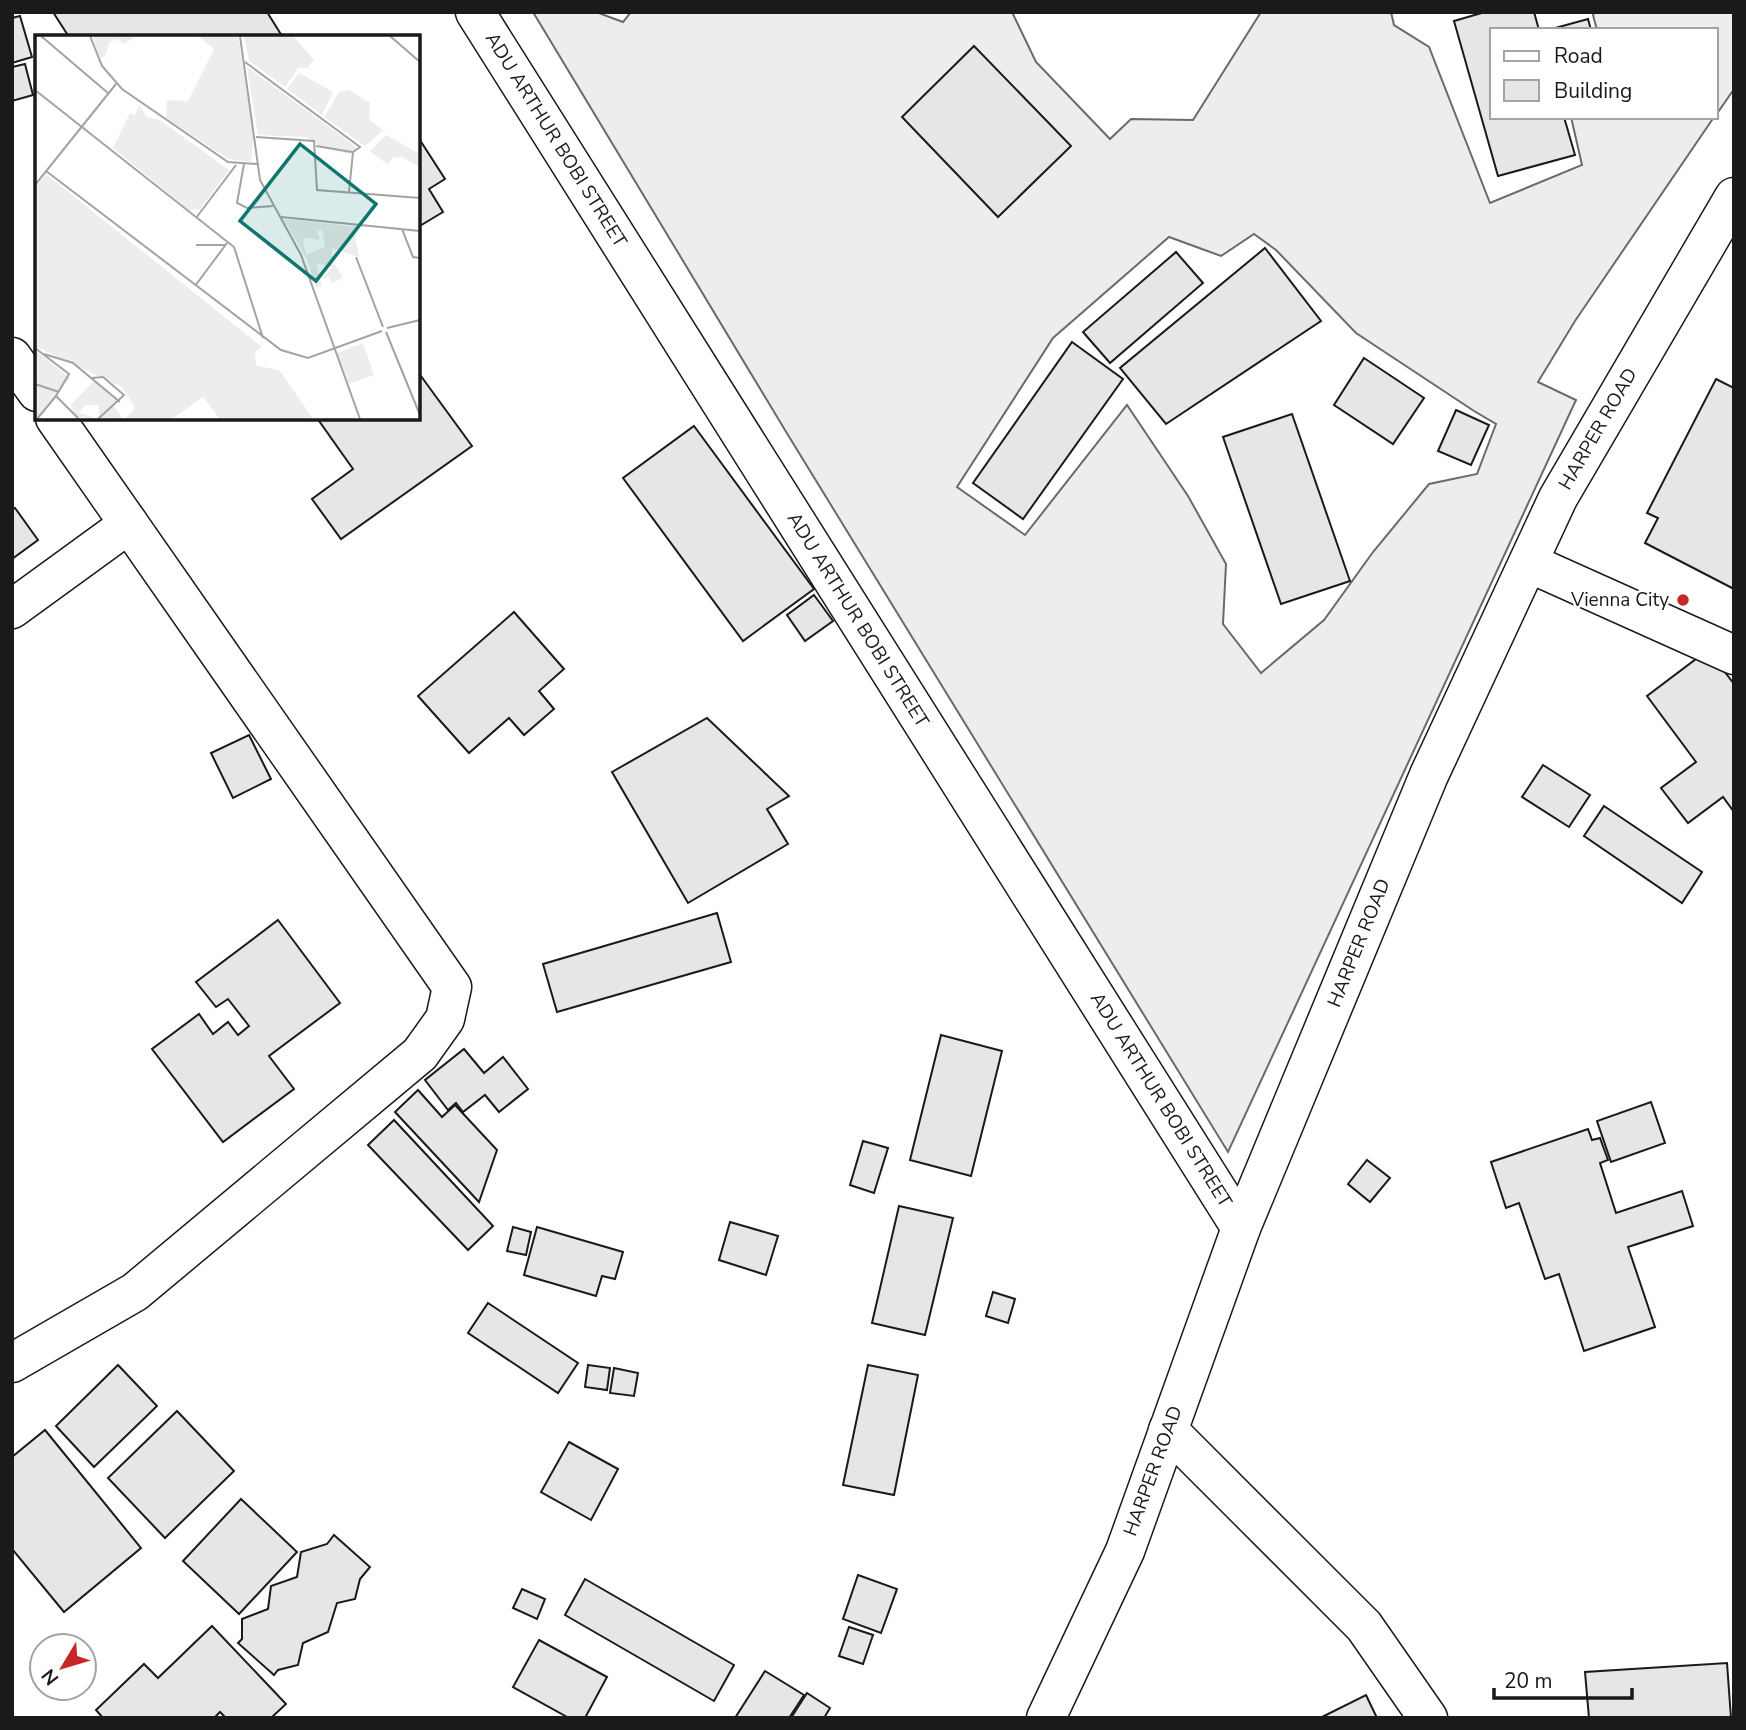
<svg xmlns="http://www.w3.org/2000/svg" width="1746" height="1730" font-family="'Nunito Sans',sans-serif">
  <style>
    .built { fill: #ededed; stroke: #6a6a6a; stroke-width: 2; fill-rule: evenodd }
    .building { fill: #e6e6e6; stroke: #1a1a1a; stroke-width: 2 }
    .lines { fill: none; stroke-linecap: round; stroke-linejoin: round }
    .minor-casing { stroke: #1a1a1a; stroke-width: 41 }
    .major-casing { stroke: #1a1a1a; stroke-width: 41 }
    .minor { stroke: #fff; stroke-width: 38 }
    .major { stroke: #fff; stroke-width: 38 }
    .poi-dot { fill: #c62828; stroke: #fff; stroke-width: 2.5 }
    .labels { text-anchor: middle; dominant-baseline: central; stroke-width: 5; stroke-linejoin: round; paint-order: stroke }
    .street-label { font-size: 19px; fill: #1a1a1a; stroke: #fff }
    .poi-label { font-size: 19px; fill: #1a1a1a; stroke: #fff; text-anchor: end }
    .inset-road { fill: none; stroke: #a3a3a3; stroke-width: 2 }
    .view { fill: #0f766e; fill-opacity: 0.15; stroke: #0f766e; stroke-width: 3.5 }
    .inset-edge { fill: none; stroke: #1a1a1a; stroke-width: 3.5 }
  </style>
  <rect width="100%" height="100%" fill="#fff"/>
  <g class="built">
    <path d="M533,12H596L623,22L631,12H1012L1036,62L1110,139L1131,119L1193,120L1261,12H1391L1394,25L1429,47L1490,203L1582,165L1571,117H1714L1575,321L1538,382L1576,400L1228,1152L788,435ZM1254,234L1276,250L1356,333L1474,411L1496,424L1477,474L1429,484L1373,552L1324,620L1261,673L1223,624L1226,564L1188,496L1127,405L1025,535L957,487L1053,338L1169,237L1221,256Z"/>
    <polygon points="1595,12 1734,12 1734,89 1716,115 1716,30 1597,30 1593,15"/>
  </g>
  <g class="building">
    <polygon points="53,12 267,12 282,36 69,37"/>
    <polygon points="1485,12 1534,12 1539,30 1492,30 1492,117 1564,117 1575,155 1498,176 1454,21"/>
    <polygon points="20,16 32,57 12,63 12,18"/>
    <polygon points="1588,19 1591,30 1548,30"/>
    <polygon points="974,46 1071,146 998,217 902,117"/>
    <polygon points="25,64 33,95 12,101 12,67"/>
    <polygon points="418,137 445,179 429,189 443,212 418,227"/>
    <polygon points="1265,248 1321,321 1166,424 1120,368"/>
    <polygon points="1176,252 1203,283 1110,363 1083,332"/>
    <polygon points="1072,342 1123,379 1023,519 973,483"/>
    <polygon points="1364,358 1424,398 1393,444 1334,405"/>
    <polygon points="418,372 472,446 341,539 312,499 353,469 317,418 418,418"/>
    <polygon points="1716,379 1734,388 1734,589 1645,543 1658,518 1647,513"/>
    <polygon points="1456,410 1489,425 1471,465 1438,451"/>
    <polygon points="1292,414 1350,581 1281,604 1223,437"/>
    <polygon points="694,426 814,589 743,641 623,478"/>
    <polygon points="15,508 38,540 12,559 12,509"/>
    <polygon points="814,595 833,621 805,641 787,615"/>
    <polygon points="514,612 564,669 539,691 554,709 524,735 509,718 469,753 418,696"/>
    <polygon points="1708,650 1734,684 1734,812 1723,797 1688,823 1661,788 1696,762 1647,696"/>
    <polygon points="707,718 789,796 767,809 788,844 688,903 612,772"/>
    <polygon points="249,735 271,779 233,798 211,753"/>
    <polygon points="1543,765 1590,795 1569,827 1522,797"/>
    <polygon points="1604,806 1702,872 1682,903 1584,836"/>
    <polygon points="717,913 731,962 557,1012 543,964"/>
    <polygon points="278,920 340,1003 269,1056 294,1089 223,1142 152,1049 199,1014 213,1034 228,1022 238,1035 249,1026 228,999 216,1007 196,982"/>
    <polygon points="941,1035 1002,1051 971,1176 910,1160"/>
    <polygon points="464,1049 484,1073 503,1057 528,1089 499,1112 485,1095 463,1112 456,1103 448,1110 425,1080"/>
    <polygon points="418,1090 442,1117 455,1105 497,1150 479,1202 395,1112"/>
    <polygon points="1651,1102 1665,1143 1611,1162 1597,1121"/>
    <polygon points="394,1120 493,1226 468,1250 368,1145"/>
    <polygon points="1588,1129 1592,1140 1600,1138 1608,1160 1600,1163 1616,1213 1682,1191 1693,1226 1628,1247 1655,1327 1584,1351 1559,1274 1545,1279 1519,1203 1506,1208 1491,1162"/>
    <polygon points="863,1141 888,1148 874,1193 850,1185"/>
    <polygon points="1367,1160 1390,1178 1370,1202 1348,1184"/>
    <polygon points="899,1206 953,1218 925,1335 872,1323"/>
    <polygon points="730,1222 778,1236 766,1275 719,1260"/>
    <polygon points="513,1227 531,1232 526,1255 507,1251"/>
    <polygon points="537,1227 623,1252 615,1279 602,1276 596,1296 524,1275"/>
    <polygon points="993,1292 1015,1299 1008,1323 986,1316"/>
    <polygon points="488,1303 578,1363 558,1393 468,1333"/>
    <polygon points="118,1365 157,1406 94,1467 56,1426"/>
    <polygon points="588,1365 610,1368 607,1390 585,1387"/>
    <polygon points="868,1365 918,1375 894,1495 843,1485"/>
    <polygon points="614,1368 638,1373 634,1396 610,1393"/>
    <polygon points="177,1411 234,1471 165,1538 108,1478"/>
    <polygon points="45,1430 141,1548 64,1612 12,1549 12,1457"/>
    <polygon points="569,1442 618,1469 591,1520 541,1492"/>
    <polygon points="241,1499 297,1552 239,1614 183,1561"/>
    <polygon points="334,1535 370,1567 360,1579 355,1599 337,1603 328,1632 303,1643 298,1665 278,1670 274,1675 238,1643 242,1639 242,1619 268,1609 271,1586 297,1577 301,1552 327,1544"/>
    <polygon points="858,1575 897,1589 881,1633 843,1619"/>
    <polygon points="585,1579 734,1665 714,1701 565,1615"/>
    <polygon points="522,1589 545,1599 537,1619 513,1608"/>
    <polygon points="212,1626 286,1704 271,1718 226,1718 220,1712 214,1718 103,1718 96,1710 144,1664 158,1678"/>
    <polygon points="849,1627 873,1635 863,1664 839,1656"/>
    <polygon points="539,1640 607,1677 585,1718 569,1718 513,1687"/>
    <polygon points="1727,1663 1731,1718 1589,1718 1585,1672"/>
    <polygon points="765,1671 804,1695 789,1718 735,1718"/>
    <polygon points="807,1693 830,1708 824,1718 791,1718"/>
    <polygon points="1366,1695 1377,1718 1320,1718"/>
  </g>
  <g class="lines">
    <g class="minor-casing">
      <g id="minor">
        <polyline points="475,12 1241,1228"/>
        <polyline points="12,357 37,392"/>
        <polyline points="1529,563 1734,655"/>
        <polyline points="12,609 129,524"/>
        <polyline points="12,1363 135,1292 420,1054 445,1019 452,987 55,418"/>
        <polyline points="1168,1430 1364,1626 1428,1718"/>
      </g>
    </g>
    <g class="major-casing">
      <polyline id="major" points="1046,1718 1125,1551 1241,1228 1429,775 1558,498 1734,197"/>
    </g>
    <use href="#minor" class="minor"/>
    <use href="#major" class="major"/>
  </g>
  <circle class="poi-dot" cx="1683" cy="600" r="7"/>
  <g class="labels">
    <g class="street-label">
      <text transform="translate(556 140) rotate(58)">ADU ARTHUR BOBI STREET</text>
      <text transform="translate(1598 429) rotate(-60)">HARPER ROAD</text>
      <text transform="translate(858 620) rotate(58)">ADU ARTHUR BOBI STREET</text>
      <text transform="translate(1359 943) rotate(-68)">HARPER ROAD</text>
      <text transform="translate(1161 1100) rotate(58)">ADU ARTHUR BOBI STREET</text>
      <text transform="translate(1153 1471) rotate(-70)">HARPER ROAD</text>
    </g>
    <g class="poi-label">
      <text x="1669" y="600">Vienna City</text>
    </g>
  </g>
  <g transform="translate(35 35)">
    <rect width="385" height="385" fill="#fff"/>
    <path d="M57,1H102L88,9L83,4L75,7L70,22L65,23ZM163,1H203L219,102L216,127L193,124L131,83L132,65L153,66L179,14ZM209,1H258L279,25L272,33H263L250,52L214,26ZM212,32L320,111L322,116L314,119L286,112L271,102L223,100ZM264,38L298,57L287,80L252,54ZM314,55L335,68L334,85L348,95L330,111L289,82L304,57ZM104,70L112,82L125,85L194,135L165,174L154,175L78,113L95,78L100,80ZM351,100L385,119V132L367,122L357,123L353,130L335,116ZM11,139L227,312L220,317L221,330L245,336L278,384H185L168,362L137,384H90L100,373L87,352L0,311V153ZM248,184L324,192L319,196L324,222L297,213V225L308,243L296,248L294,242L288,244L297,232L281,228L287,251L281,253L272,224ZM287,195L290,212L271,220L268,202L285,205L282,196ZM328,308L339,340L314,349L302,318ZM0,315L35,343L1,384H0ZM59,346L83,367L79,371L88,384L64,383V370H51L44,378L61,383L40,382L36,370Z" fill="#ededed" fill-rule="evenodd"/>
    <path class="inset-road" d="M6,1L73,58M55,1L67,31L87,54L193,127L222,129M205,1L225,145L266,220L325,384M355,1L385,27M210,27L325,112L318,117L314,157M0,55L199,212L228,303M221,102L279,106L282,155L385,163M281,111L317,117M209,129L202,168L212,173L238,171M11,136L246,315L273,323L347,296M0,150L81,49M246,182L385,196M161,183L201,130M367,194L378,222L385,223M161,210H190M321,222L348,292M160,251L192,208M352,293L385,285M351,297L385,380M0,313L34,339L21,361L44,384M9,319L38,328L85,367M57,343L68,342L89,360L63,384M0,349L24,357M2,384L21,361"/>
    <path class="view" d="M265,109L341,169L281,246L205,186Z"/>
    <rect width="385" height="385" class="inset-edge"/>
  </g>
  <rect width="1746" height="1730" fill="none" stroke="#1a1a1a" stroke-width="28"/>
  <rect x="1490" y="28" width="228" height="91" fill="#ffffff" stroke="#a3a3a3" stroke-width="2"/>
  <rect x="1504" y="51" width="35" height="10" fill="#ffffff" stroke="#a3a3a3" stroke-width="2"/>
  <text x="1554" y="63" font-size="21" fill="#1a1a1a">Road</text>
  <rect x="1504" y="80" width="35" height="21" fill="#e6e6e6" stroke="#a3a3a3" stroke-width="2"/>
  <text x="1554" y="98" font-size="21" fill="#1a1a1a">Building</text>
  <g transform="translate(63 1667) rotate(232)"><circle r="33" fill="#ffffff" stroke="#a3a3a3" stroke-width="2"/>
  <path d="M0-5L12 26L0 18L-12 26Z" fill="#c62828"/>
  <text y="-10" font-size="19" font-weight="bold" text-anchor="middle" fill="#1a1a1a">N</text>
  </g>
  <path d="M1494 1688v10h138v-10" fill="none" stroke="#1a1a1a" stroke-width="3.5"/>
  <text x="1504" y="1688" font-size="21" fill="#1a1a1a" stroke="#ffffff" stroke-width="5" paint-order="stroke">20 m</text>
</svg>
